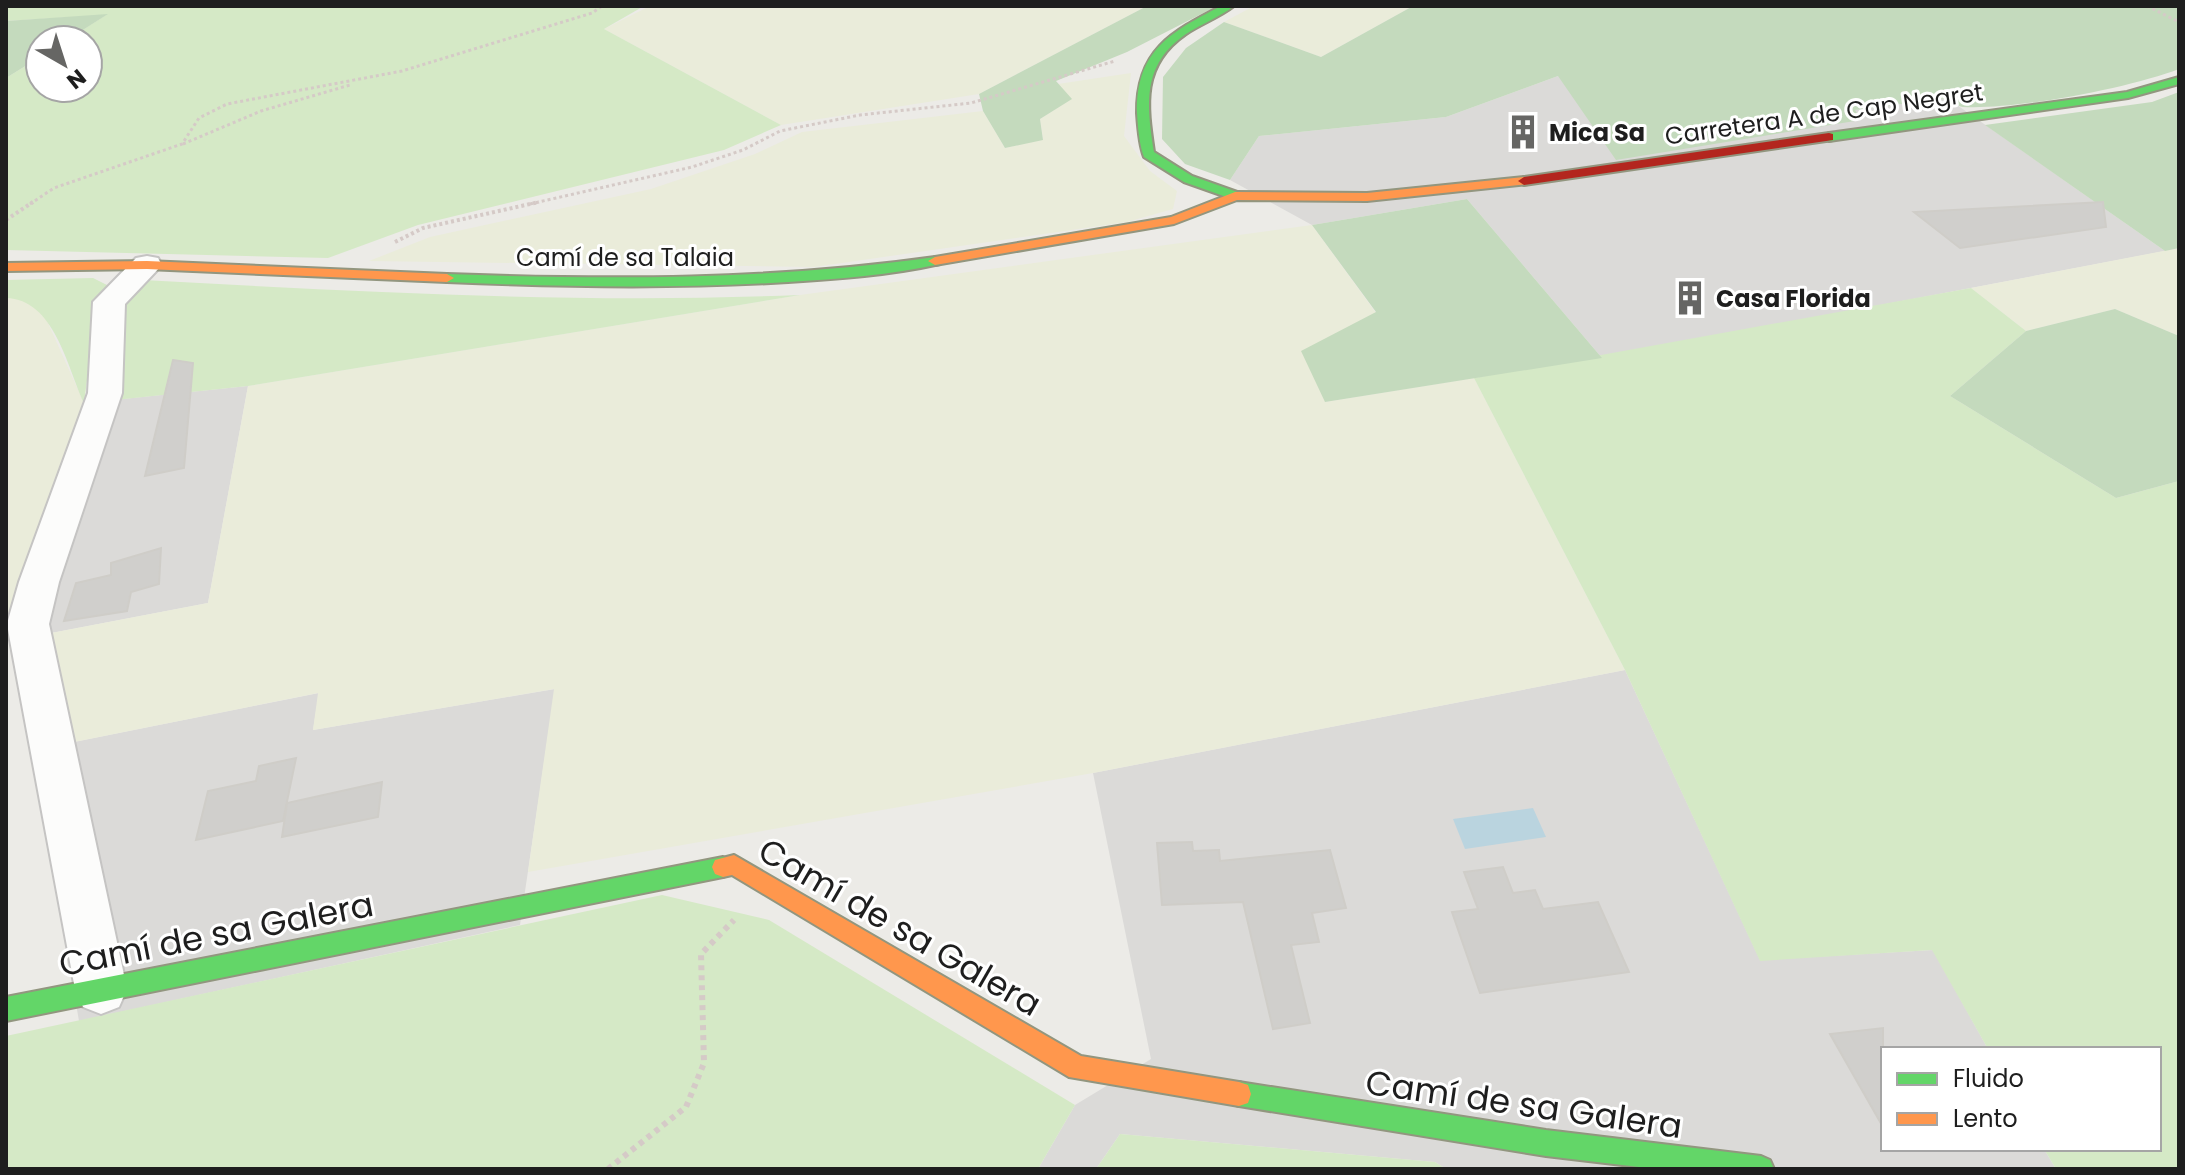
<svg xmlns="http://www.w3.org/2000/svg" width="2185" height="1175" font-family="Poppins,sans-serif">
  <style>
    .residential { fill: #dbdad8 }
    .farmland { fill: #eaecda }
    .grass { fill: #d5e9c6 }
    .forest { fill: #c4dabd }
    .water { fill: #bad4df }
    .building { fill: #d0cfcc; stroke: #cfcdc8; stroke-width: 2 }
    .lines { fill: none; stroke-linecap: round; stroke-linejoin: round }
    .street-casing { stroke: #c5c4c3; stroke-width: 4 }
    .fast-casing { stroke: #92967f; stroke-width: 4 }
    .slow-casing { stroke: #92967f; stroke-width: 4 }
    .jam-casing { stroke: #92967f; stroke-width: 4 }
    .path-far2 { stroke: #d5cac7; stroke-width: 3; stroke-dasharray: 3 3; stroke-linecap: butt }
    .path-far1 { stroke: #d5cac7; stroke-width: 4; stroke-dasharray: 3 3; stroke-linecap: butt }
    .path { stroke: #d5cac7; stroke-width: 6; stroke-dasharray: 5 5; stroke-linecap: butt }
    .street { fill: #fcfcfb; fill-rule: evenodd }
    .fast { fill: #63d668; fill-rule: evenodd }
    .slow { fill: #ff974d; fill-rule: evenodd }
    .jam { fill: #b3261e; fill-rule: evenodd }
    .labels { text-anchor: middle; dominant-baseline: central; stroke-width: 6; stroke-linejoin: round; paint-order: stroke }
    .far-street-label { font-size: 24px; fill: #1e1e1e; stroke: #fff }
    .far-poi-label { font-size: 24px; font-weight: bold; fill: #1e1e1e; stroke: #fff; text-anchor: start }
    .near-street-label { font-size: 34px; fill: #1e1e1e; stroke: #fff }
  </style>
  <rect width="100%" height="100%" fill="#ecebe7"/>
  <g class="residential">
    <polygon points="1558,76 1861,119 1854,110 1947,98 2165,251 1602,358 1467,199 1312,225 1230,180 1259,136 1446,117"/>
    <polygon points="248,386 208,603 46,634 74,742 319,693 313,730 555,689 520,925 79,1021 10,622 84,403"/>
    <polygon points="1625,670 1760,960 1933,950 1988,1049 1883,1049 1883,1149 2044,1149 2056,1169 1446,1169 1435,1162 1120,1134 1096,1169 1038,1169 1075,1105 1151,1059 1093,773"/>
  </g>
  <g class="farmland">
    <polygon points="650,6 1147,6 979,94 781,125 604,29"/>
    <polygon points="1254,6 1413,6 1321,57 1224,22"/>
    <polygon points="1131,73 1124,136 1150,171 1177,191 1173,209 1127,222 814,267 369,261 430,237 651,189 755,154 802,132 983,111 1005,148 1043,139 1040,119 1071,99 1058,84"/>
    <polygon points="1312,225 1376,313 1325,402 1474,378 1625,670 1093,773 528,872 554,689 313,730 318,693 74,742 46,634 208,603 248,386 800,295"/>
    <polygon points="2179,248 2179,336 2115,309 2026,331 1971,288"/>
    <polygon points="6,298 20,298 43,312 84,403 10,622 6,623"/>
  </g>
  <g class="grass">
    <polygon points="6,6 644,6 604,29 781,125 724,150 418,225 328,258 6,250 6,78 40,57 40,88 88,88 88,40 67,40 106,15 6,21"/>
    <path d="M93,278L107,285L95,319L84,403C67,366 54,299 6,298V280Z"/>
    <path d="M143,280C362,292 581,304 800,295L248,386L115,400L125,299Z"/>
    <polygon points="1971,288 2026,331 1950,396 2116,498 2179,481 2179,1169 2056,1169 2044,1149 2159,1149 2159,1049 1988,1049 1932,950 1760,961 1625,670 1474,378"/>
    <polygon points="662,895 769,920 1075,1105 1038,1169 6,1169 6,1036"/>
    <polygon points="1120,1134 1435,1162 1446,1169 1096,1169"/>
  </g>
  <g class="forest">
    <polygon points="1147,6 1217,6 1127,52 1056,81 1072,99 1040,119 1043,140 1005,148 983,111 979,94"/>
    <path d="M1413,6H2179V69C2129,88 2016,110 1963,107C1957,106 1952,102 1947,98L1855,110L1861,120L1616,160L1558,76L1446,117L1259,136L1230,180L1185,164L1162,139L1163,77L1186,48L1224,22L1321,57Z"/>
    <polygon points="108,14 67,40 40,40 40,57 6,78 6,21"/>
    <polygon points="2179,92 2179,248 2165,251 1985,125 2152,102"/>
    <polygon points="1467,199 1602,358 1325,402 1301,351 1376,312 1312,225"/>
    <polygon points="2115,309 2179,336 2179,481 2116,498 1950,396 2026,331"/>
  </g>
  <polygon class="water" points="1533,808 1546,837 1465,849 1453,819"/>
  <g class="building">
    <polygon points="2103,202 2106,227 1960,248 1914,212"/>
    <polygon points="173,360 193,363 184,468 145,476"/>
    <polygon points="161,548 159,584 131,592 127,611 64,621 76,583 111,575 111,563"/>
    <polygon points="296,758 283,821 196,840 208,791 256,781 259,766"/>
    <polygon points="382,782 378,817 282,837 287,803"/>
    <polygon points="1192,842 1193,851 1219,850 1220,861 1330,850 1346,908 1312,913 1319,942 1291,945 1310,1023 1273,1029 1243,902 1162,905 1157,843"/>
    <polygon points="1503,867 1513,893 1535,890 1543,909 1598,902 1629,972 1480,993 1452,912 1478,909 1464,872"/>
    <polygon points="1883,1028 1883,1127 1830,1034"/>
  </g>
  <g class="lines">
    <g class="street-casing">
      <polygon id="street" points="147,256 158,258 162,265 125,304 122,393 59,582 49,624 127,989 119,1007 101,1014 83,1007 75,989 7,624 19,582 88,393 93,302 136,258"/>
    </g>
    <g class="fast-casing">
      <g id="fast">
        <path d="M1221,6H1234C1220,17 1201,24 1186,34C1141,65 1147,105 1154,152L1192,176L1240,193L1241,196L1235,200L1184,182L1144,157C1139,144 1138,127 1137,113C1136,50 1171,32 1221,6Z"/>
        <polygon points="2179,77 2179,84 2128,98 1829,141 1823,137 1829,133 2127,92"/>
        <path d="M935,257L940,258V264C891,275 838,279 788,282C675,289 561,287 447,282L440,278L447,274C611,280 772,280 935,257Z"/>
        <polygon points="723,857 731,860 734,867 731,874 723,877 6,1021 6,997"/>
        <polygon points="1239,1082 1546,1130 1761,1156 1770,1160 1774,1169 1656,1169 1546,1156 1239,1106 1230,1103 1227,1094 1230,1085"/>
      </g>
    </g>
    <g class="slow-casing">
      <g id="slow">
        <polygon points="1524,177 1530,181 1528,184 1367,201 1237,200 1174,224 935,265 928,261 935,257 1171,217 1235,192 1367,193"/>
        <polygon points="147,261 447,274 454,278 447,282 147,269 6,271 6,263"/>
        <polygon points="734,855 1081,1056 1239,1082 1248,1085 1251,1094 1248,1103 1239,1106 1069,1077 732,875 723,877 715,874 712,867 715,860"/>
      </g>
    </g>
    <g class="jam-casing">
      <polygon id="jam" points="1829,133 1833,134 1833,140 1524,185 1518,181 1524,177"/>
    </g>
    <g class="path-far2">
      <polyline points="2147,6 2179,22"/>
      <polyline points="183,144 261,111 350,85"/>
      <polyline points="30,204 54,188 182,144 199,118 227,104 402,71 592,13 602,6"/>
      <polyline points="530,204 692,167 743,150 780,131 860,115 971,103 1115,61"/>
    </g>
    <g class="path-far1">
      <polyline points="6,220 33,202"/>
      <polyline points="395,242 423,228 539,202"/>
    </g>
    <polyline class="path" points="608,1169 686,1107 704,1063 701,954 734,920"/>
    <use href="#street" class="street"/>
    <use href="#fast" class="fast"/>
    <use href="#slow" class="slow"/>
    <use href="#jam" class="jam"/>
  </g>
  <defs>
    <g id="building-bare" transform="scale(2.76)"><path d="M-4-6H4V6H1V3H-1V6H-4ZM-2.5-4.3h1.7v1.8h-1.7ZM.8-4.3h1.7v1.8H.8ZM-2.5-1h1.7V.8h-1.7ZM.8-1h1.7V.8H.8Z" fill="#666664" stroke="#fff" stroke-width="2.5" paint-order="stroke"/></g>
  </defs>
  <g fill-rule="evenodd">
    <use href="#building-bare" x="1523" y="132"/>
    <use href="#building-bare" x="1690" y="298"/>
  </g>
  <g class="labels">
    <g class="far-street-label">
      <text transform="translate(1824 114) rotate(-8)">Carretera A de Cap Negret</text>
      <text x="625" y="257">Camí de sa Talaia</text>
    </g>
    <g class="far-poi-label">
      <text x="1549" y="132">Mica Sa</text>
      <text x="1716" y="298">Casa Florida</text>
    </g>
    <g class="near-street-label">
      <text transform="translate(900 927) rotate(30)">Camí de sa Galera</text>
      <text transform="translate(216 934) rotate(-11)">Camí de sa Galera</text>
      <text transform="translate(1524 1104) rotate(8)">Camí de sa Galera</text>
    </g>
  </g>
  <rect width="2185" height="1175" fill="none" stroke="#1e1e1e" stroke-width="16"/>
  <rect x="1881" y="1047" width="280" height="104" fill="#ffffff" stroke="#a5a5a5" stroke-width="2"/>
  <rect x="1897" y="1073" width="40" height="12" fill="#63d668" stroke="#a5a5a5" stroke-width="2"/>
  <text x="1953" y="1087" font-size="24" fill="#1e1e1e">Fluido</text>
  <rect x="1897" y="1113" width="40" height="12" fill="#ff974d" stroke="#a5a5a5" stroke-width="2"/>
  <text x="1953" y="1127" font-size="24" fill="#1e1e1e">Lento</text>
  <g transform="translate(64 64) rotate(141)"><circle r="38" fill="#ffffff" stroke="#a5a5a5" stroke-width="2"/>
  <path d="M0-6L14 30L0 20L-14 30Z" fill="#666664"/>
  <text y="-12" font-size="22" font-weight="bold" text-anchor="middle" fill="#1e1e1e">N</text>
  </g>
</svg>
